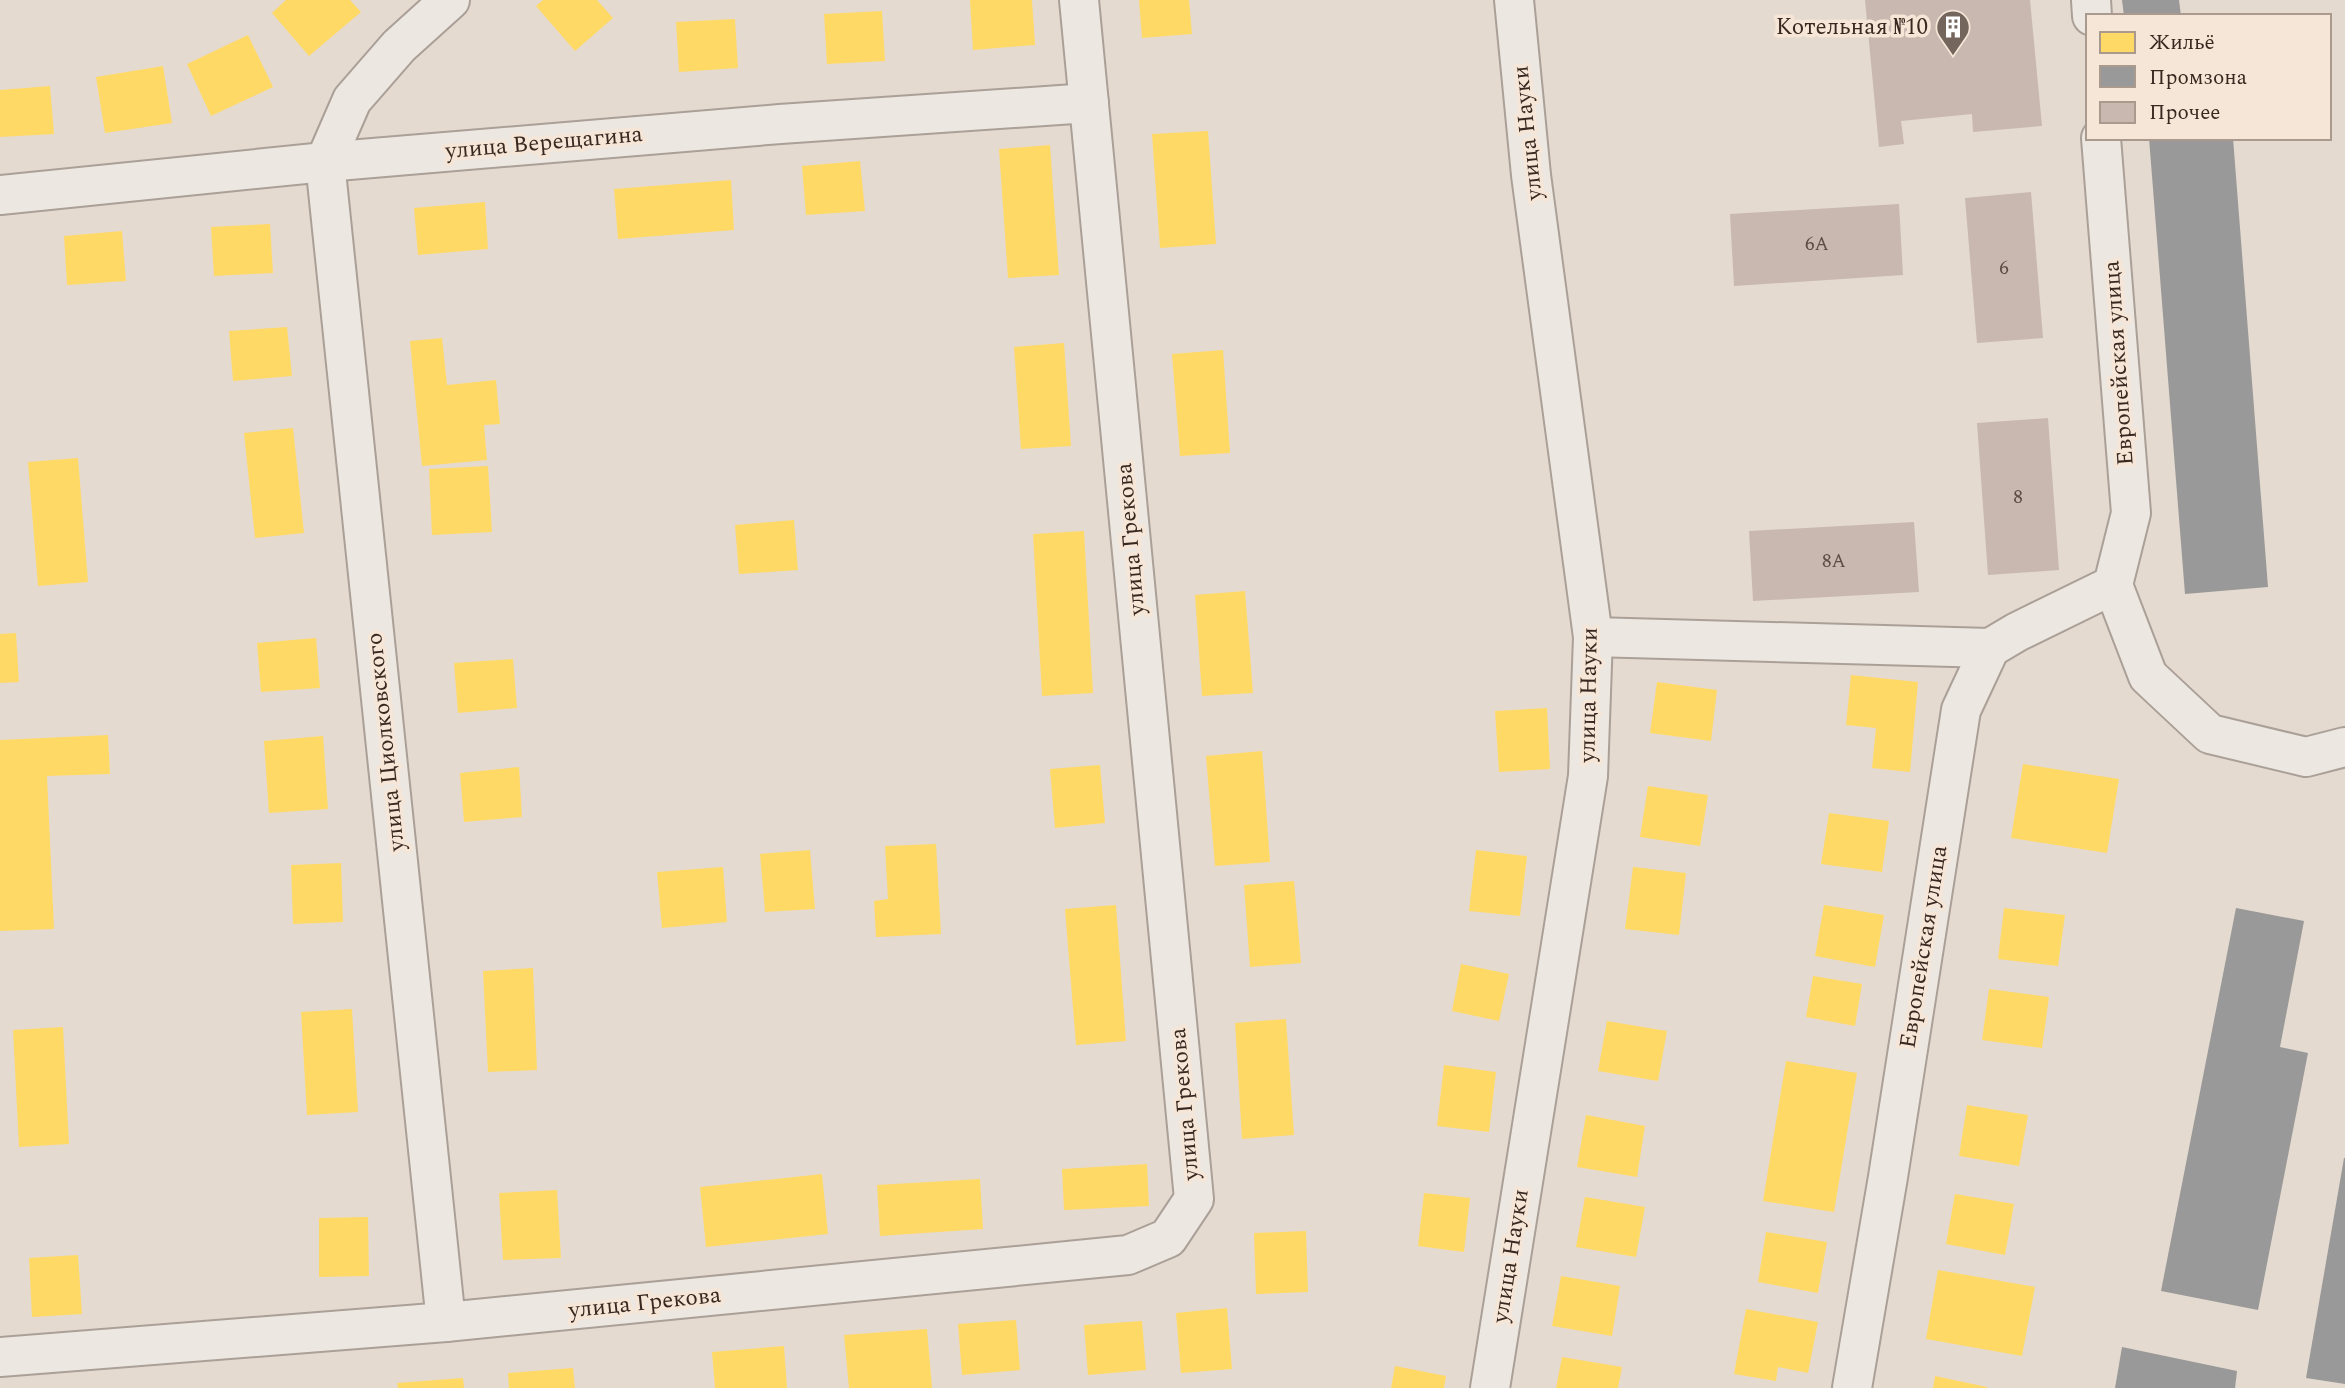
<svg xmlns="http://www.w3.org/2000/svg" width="2345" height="1388" font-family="Spectral,serif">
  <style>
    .homes { fill: #ffd966 }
    .industry { fill: #999 }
    .building { fill: #c8b8b0 }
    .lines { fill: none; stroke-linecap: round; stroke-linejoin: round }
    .minor-casing { stroke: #aaa098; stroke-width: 42 }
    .minor { stroke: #ede7e1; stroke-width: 38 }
    .labels { text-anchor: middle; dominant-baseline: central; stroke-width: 7; stroke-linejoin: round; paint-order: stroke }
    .number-label { font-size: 19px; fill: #5d4c44 }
    .poi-label { font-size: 23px; fill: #392820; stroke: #f5e6d7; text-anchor: end }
    .street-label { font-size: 23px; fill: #392820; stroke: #f5e6d7 }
  </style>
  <rect width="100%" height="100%" fill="#e5dacf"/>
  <g class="homes">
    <polygon points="286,0 350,0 361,12 309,56 272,13"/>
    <polygon points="543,0 597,0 613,18 575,51 536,6"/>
    <polygon points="970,0 1032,0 1035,45 973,50"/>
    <polygon points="1139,0 1189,0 1192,34 1142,38"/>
    <polygon points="882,11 885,61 827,64 824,14"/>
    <polygon points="735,19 738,68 679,72 676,22"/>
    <polygon points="248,35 273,87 211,116 187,64"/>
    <polygon points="163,66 172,123 105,133 96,77"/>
    <polygon points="50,86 54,134 0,137 0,90"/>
    <polygon points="1208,131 1216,244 1160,248 1152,134"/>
    <polygon points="1050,145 1059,275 1008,278 999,149"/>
    <polygon points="860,161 865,211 806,215 802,166"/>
    <polygon points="731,180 734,230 618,239 614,189"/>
    <polygon points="485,202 488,249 418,255 414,208"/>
    <polygon points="270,224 273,273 214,276 211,227"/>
    <polygon points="122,231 126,281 67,285 64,236"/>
    <polygon points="287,327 292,376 233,381 229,331"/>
    <polygon points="442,338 447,385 496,380 500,424 484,425 487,460 422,466 410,341"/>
    <polygon points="1064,343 1071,446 1021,449 1014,347"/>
    <polygon points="1223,350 1230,453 1180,456 1172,354"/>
    <polygon points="293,428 304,533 255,538 244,433"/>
    <polygon points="78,458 88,582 38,586 28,462"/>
    <polygon points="488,466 492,532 432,535 429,469"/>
    <polygon points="794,520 798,570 739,574 735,525"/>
    <polygon points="1084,531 1093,693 1042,696 1033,534"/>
    <polygon points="1245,591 1253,693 1202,696 1195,595"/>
    <polygon points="16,633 19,682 0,683 0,634"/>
    <polygon points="316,638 320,688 261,692 257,643"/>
    <polygon points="513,659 517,708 458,713 454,663"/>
    <polygon points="1851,675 1918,682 1910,772 1872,768 1876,728 1846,725"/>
    <polygon points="1657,682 1717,690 1711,741 1650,733"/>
    <polygon points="1547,708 1550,769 1499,772 1495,711"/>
    <polygon points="108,735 110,774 47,776 54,929 0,931 0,740"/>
    <polygon points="323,736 328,809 269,813 264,741"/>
    <polygon points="1262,751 1270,862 1215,866 1206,756"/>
    <polygon points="2023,764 2119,779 2107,853 2011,838"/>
    <polygon points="1100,765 1105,823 1055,828 1050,769"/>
    <polygon points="519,767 522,817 464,822 460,773"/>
    <polygon points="1648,786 1708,795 1700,846 1640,837"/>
    <polygon points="1829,813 1889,821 1882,872 1821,864"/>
    <polygon points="936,844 941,934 876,937 874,901 888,899 885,846"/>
    <polygon points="810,850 815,909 765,912 760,854"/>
    <polygon points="1476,850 1527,856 1520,916 1469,911"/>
    <polygon points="341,863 343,922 293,924 291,865"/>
    <polygon points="723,867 727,922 662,928 657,872"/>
    <polygon points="1633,867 1686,873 1679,935 1625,929"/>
    <polygon points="1294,881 1301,963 1250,967 1244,885"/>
    <polygon points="1116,905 1126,1041 1076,1045 1065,909"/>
    <polygon points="1824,905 1884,915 1875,967 1815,956"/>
    <polygon points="2004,908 2065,915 2058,966 1998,959"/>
    <polygon points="1461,964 1509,974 1499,1021 1452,1011"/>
    <polygon points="533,968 537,1070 488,1072 483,971"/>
    <polygon points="1813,976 1862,984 1855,1026 1806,1017"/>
    <polygon points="1989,989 2049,997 2042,1048 1982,1040"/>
    <polygon points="352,1009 358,1112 307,1115 301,1012"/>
    <polygon points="1286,1019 1294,1135 1242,1139 1235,1023"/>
    <polygon points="1607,1021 1667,1031 1658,1081 1598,1071"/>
    <polygon points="63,1027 69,1144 19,1147 13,1030"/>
    <polygon points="1786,1061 1857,1073 1834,1212 1763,1201"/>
    <polygon points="1444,1065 1496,1072 1489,1132 1437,1126"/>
    <polygon points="1967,1105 2028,1115 2019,1166 1959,1156"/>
    <polygon points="1586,1115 1645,1126 1637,1177 1577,1167"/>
    <polygon points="1147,1164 1149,1206 1064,1210 1062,1169"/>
    <polygon points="822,1174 828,1234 706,1247 700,1187"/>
    <polygon points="980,1179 983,1229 880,1236 877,1185"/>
    <polygon points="557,1190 561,1258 503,1260 499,1193"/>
    <polygon points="1424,1193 1470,1198 1464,1252 1418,1246"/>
    <polygon points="1955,1194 2014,1204 2005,1255 1946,1244"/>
    <polygon points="1585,1197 1645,1207 1636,1257 1576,1247"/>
    <polygon points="368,1217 369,1276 319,1277 319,1218"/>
    <polygon points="1306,1231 1308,1292 1256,1294 1254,1233"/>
    <polygon points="1766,1232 1827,1242 1818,1293 1758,1282"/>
    <polygon points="78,1255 82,1314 32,1317 29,1258"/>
    <polygon points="1938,1270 2035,1287 2022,1356 1926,1339"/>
    <polygon points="1561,1276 1620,1286 1612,1336 1552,1326"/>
    <polygon points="1227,1308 1232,1369 1181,1373 1176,1313"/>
    <polygon points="1746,1309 1818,1322 1808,1373 1778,1367 1776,1381 1734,1374"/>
    <polygon points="1016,1320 1020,1370 962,1375 958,1324"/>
    <polygon points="1142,1321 1146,1370 1088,1375 1084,1325"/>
    <polygon points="927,1329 932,1388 849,1388 844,1335"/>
    <polygon points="784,1346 787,1388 715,1388 712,1352"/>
    <polygon points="1562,1357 1622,1367 1618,1388 1556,1388"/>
    <polygon points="1395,1366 1446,1376 1444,1388 1391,1388"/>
    <polygon points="573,1368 575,1388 509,1388 508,1373"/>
    <polygon points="1935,1376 1987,1387 1987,1388 1933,1388"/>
    <polygon points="463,1378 464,1388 398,1388 397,1383"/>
  </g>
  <g class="industry">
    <polygon points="2122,0 2179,0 2181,16 2124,16"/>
    <polygon points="2149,138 2233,138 2268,587 2185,594"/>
    <polygon points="2236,908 2304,921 2280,1047 2308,1053 2258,1310 2161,1291"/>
    <polygon points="2344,1158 2345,1158 2345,1384 2306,1378"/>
    <polygon points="2122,1347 2237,1371 2235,1388 2115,1388"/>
  </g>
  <g class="building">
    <polygon points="1865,0 2030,0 2042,126 1973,132 1972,114 1901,121 1904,144 1879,147"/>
    <polygon points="2031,192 2043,338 1977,343 1965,198"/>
    <polygon points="1899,204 1903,275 1734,286 1730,214"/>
    <polygon points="2048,418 2059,570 1988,575 1977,423"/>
    <polygon points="1914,522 1919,592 1753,601 1749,531"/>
  </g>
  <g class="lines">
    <g class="minor-casing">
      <g id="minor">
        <polyline points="2091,0 2092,16"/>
        <polyline points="0,195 325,162 780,124 1089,103"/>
        <polyline points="2113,585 2148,676 2210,734 2306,757 2345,747"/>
        <polyline points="1593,637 1990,648"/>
        <polyline points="446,1322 325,162 352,100 399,46 450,0"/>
        <polyline points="0,1357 446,1322 1128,1255 1168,1238 1194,1199 1079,0"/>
        <polyline points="1490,1388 1588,776 1593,637 1531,175 1514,0"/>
        <polyline points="1852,1388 1888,1177 1961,710 1990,648 2017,632 2113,585 2131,513 2101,138"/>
      </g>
    </g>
    <use href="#minor" class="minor"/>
  </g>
  <defs>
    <g id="building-pin" transform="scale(1.75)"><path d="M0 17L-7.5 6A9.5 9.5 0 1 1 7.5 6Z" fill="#75665d" stroke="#f5e6d7"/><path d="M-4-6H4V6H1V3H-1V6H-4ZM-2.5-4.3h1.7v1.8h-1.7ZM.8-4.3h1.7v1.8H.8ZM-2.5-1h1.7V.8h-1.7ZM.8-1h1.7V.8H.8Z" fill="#fff"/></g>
  </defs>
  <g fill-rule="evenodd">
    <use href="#building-pin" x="1953" y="27"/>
  </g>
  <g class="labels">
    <g class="number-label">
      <text x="1817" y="244">6А</text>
      <text x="2004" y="268">6</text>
      <text x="2018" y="497">8</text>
      <text x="1834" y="561">8А</text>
    </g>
    <g class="poi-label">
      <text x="1928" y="27">Котельная №10</text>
    </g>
    <g class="street-label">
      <text transform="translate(1528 133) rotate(-96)">улица Науки</text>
      <text transform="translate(544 143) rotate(-5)">улица Верещагина</text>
      <text transform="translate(2119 363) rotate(-94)">Европейская улица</text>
      <text transform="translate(1131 539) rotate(-95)">улица Грекова</text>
      <text transform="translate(1589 695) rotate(-89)">улица Науки</text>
      <text transform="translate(386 742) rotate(-96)">улица Циолковского</text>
      <text transform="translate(1924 947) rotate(-81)">Европейская улица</text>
      <text transform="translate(1185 1104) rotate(-95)">улица Грекова</text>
      <text transform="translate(1511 1256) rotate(-81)">улица Науки</text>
      <text transform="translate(645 1303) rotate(-6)">улица Грекова</text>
    </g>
  </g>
  <rect x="2086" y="14" width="245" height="126" fill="#f5e6d7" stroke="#aa9a8e" stroke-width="2"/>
  <rect x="2100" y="32" width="35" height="21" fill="#ffd966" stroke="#aa9a8e" stroke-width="2"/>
  <text x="2149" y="49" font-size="21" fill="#392820">Жильё</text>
  <rect x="2100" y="66" width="35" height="21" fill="#999999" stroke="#aa9a8e" stroke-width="2"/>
  <text x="2149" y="84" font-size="21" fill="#392820">Промзона</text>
  <rect x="2100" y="102" width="35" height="21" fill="#c8b8b0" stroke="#aa9a8e" stroke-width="2"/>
  <text x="2149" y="119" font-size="21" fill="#392820">Прочее</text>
</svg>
